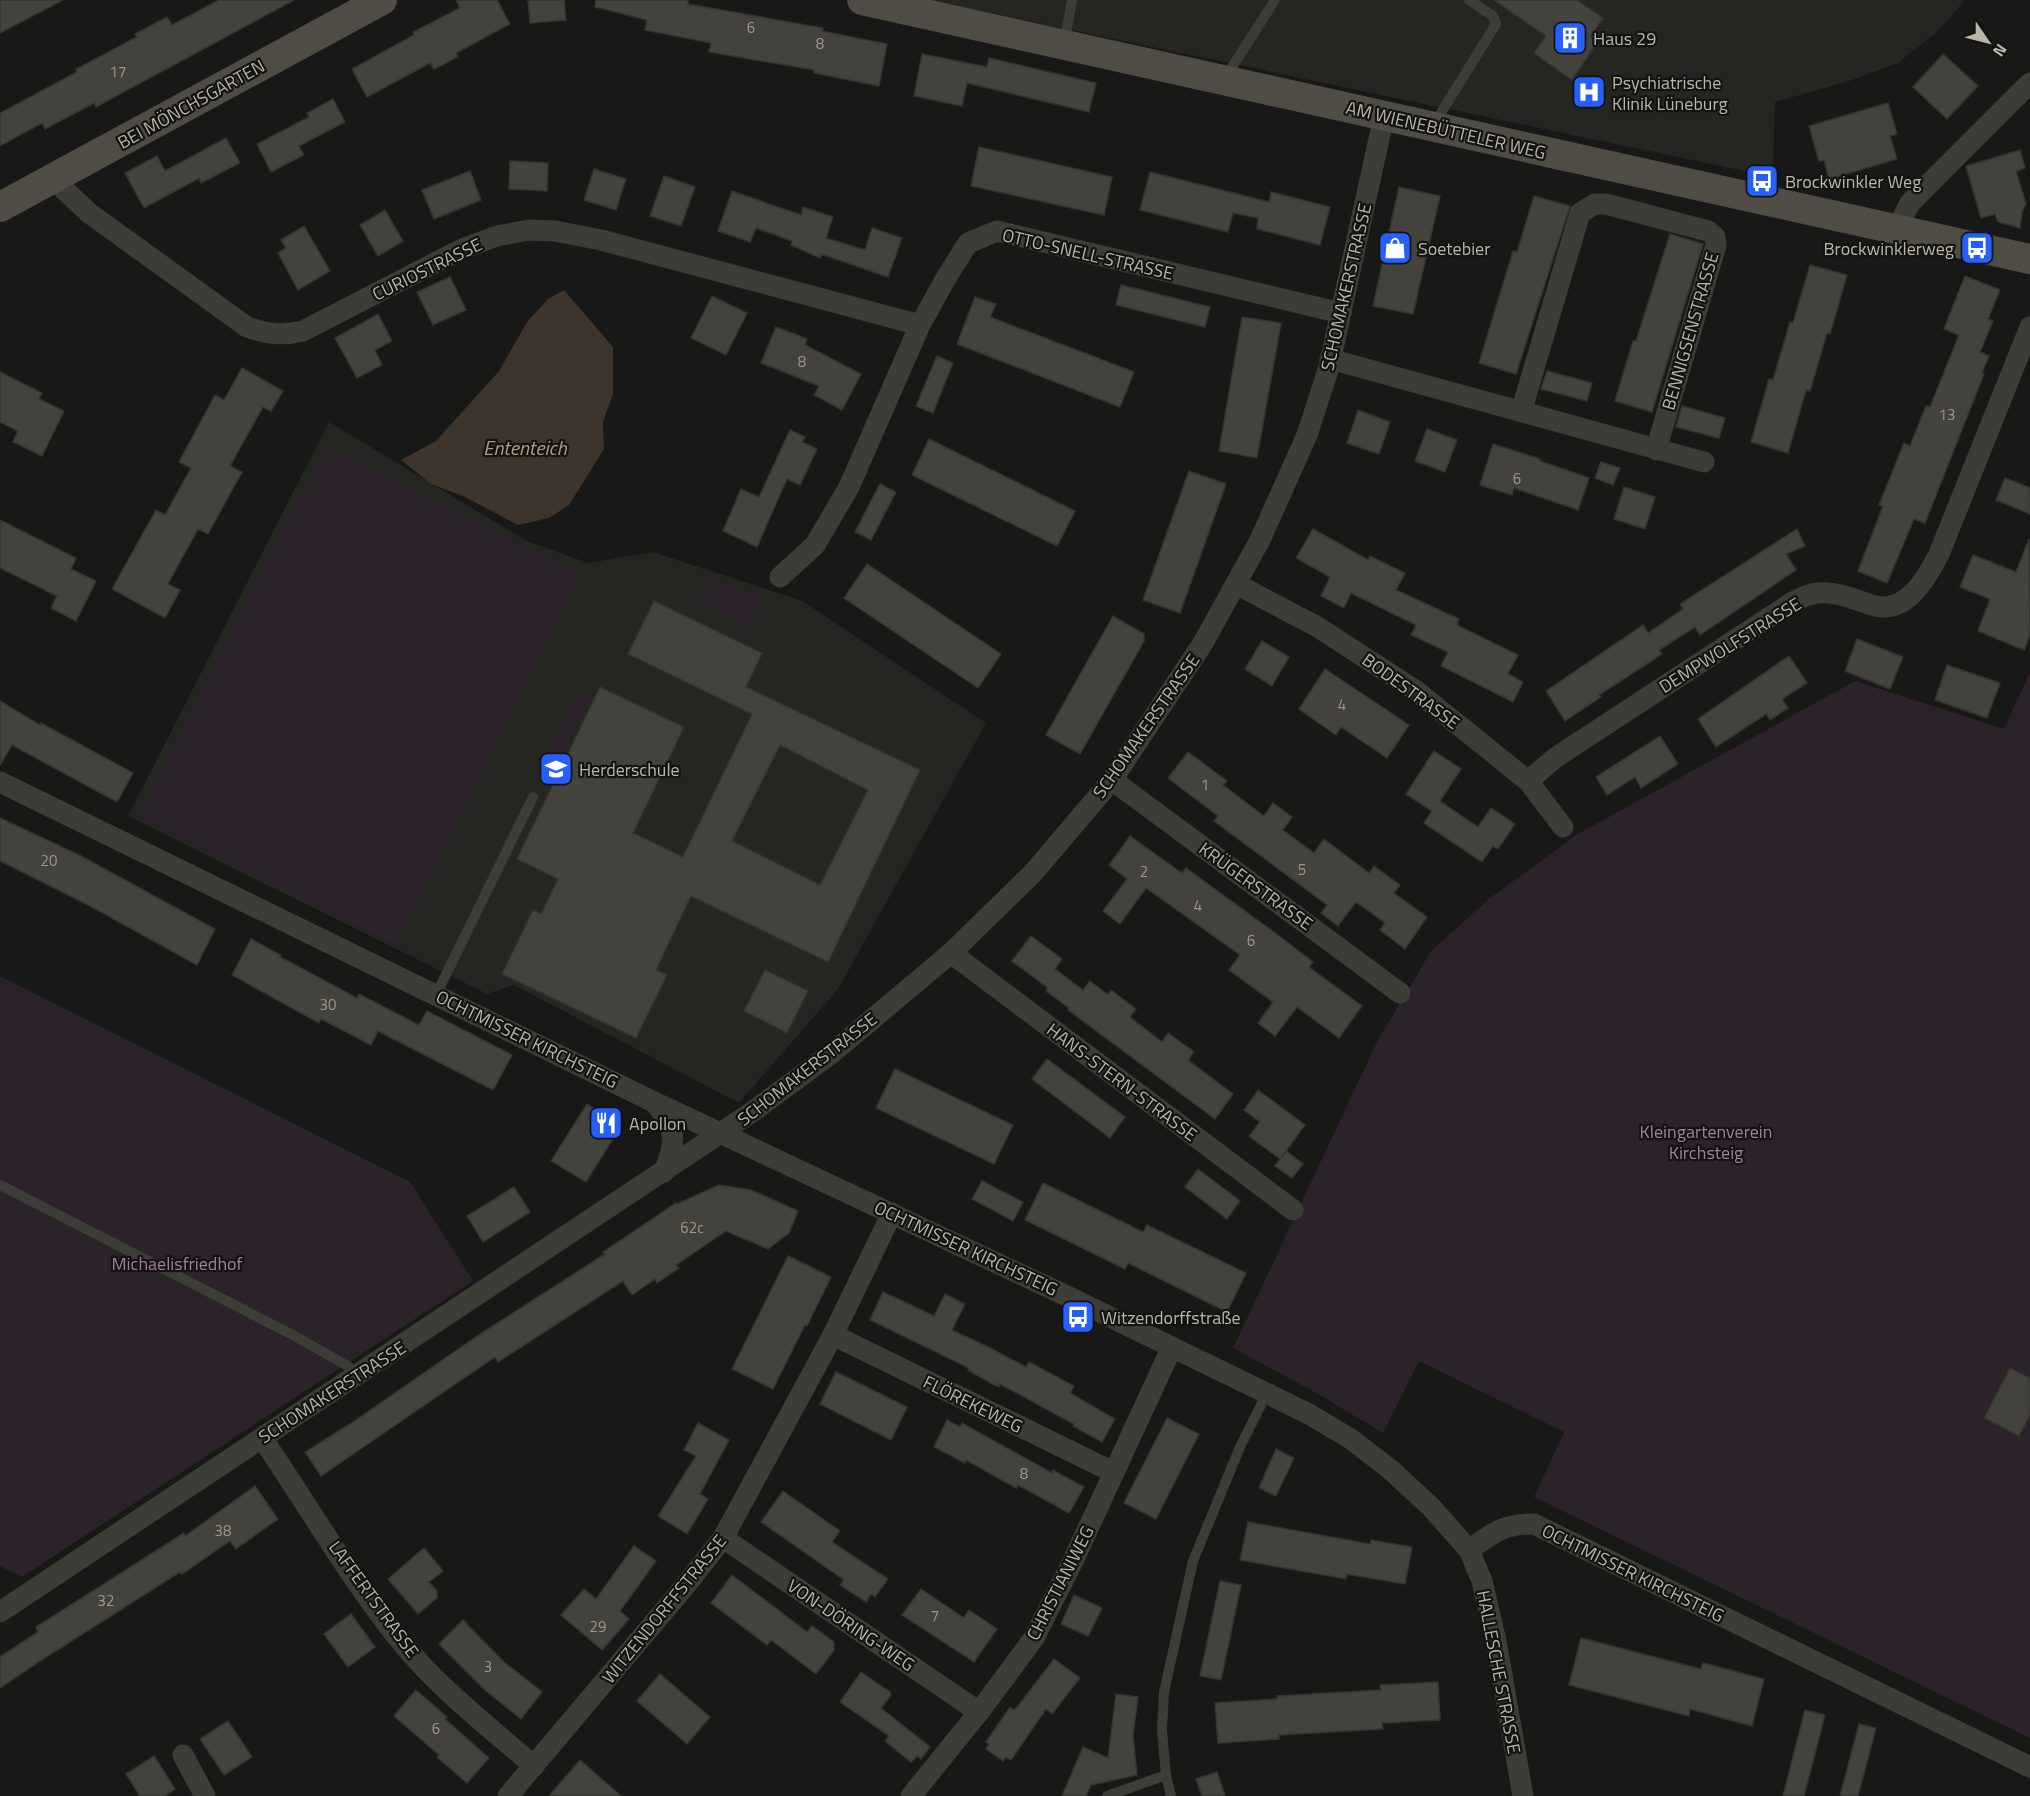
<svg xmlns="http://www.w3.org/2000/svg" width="2030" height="1796" font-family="'Titillium Web',sans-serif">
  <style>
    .built { fill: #252522 }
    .green { fill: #2b222a }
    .water { fill: #3d342b }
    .building { fill: #43423d; stroke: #343430; stroke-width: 1.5; fill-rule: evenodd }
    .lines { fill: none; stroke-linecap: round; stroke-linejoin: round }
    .lane { stroke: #3d3d37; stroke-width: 10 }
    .street { stroke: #3d3d37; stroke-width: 21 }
    .secondary { stroke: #4e4c44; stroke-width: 30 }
    .labels { text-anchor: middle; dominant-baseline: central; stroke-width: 4.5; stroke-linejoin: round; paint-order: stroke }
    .number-label { font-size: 15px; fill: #9c988c }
    .poi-label { font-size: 18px; fill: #b9b5a7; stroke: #131311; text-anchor: start }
    .street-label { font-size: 18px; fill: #b9b5a7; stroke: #131311 }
    .park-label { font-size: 18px; fill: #a57da0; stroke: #131311 }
    .water-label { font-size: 20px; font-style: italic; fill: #b79c7b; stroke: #131311 }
  </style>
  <rect width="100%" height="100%" fill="#181816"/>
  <g class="built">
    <polygon points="928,0 1965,0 1939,30 1898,63 1849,81 1775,102 1773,177"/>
    <polygon points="329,422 527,541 588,563 653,552 802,601 986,723 838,989 739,1103 514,985 487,994 128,816"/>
  </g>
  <g class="green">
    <polygon points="328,448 581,577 394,945 141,816"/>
    <polygon points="712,577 762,599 744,627 701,598"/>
    <polygon points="2030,672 2030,1738 1534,1497 1564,1432 1419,1361 1383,1433 1318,1394 1233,1348 1378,1040 1431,951 1490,898 1578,834 1855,681 2004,729"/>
    <polygon points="575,694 589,701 551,780 537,773"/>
    <polygon points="0,976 410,1182 473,1281 22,1577 0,1566"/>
  </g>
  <polygon class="water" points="564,290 613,347 613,395 603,421 604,449 569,505 549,518 518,525 463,496 431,484 401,460 436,441 499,371 527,322 548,299"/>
  <g class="building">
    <polygon points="0,0 63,0 0,33"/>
    <polygon points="219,0 294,0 96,107 94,103 45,129 42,123 0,146 0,113 77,72 76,69 137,37 135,34 167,17 172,25"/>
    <polygon points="456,0 497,0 510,24 456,53 458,57 434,69 430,63 367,97 352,69 414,35 413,32 460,8"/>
    <polygon points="528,0 564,0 566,20 530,23"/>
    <polygon points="596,0 688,0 688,4 823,28 822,31 887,44 879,86 814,73 814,70 709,52 711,43 645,30 647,20 595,7"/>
    <polygon points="1494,0 1577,0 1603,18 1591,36 1598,41 1572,80 1534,53 1546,36"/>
    <polygon points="922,54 987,67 989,58 1096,83 1089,112 967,83 962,106 914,96"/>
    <polygon points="1943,54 1978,86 1947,119 1913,87"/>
    <polygon points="333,99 345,122 299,146 304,155 271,172 257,144 309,117 307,113"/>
    <polygon points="1888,103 1897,134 1890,136 1897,159 1829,179 1824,160 1819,161 1809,126"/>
    <polygon points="226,138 240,163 201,183 199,178 144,208 125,173 157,156 165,171"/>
    <polygon points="979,147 1112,177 1104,215 971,186"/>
    <polygon points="2020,150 2025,168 2016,171 2026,204 2022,212 2020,228 1998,222 1995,214 1981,218 1966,166"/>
    <polygon points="510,161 548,163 547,191 509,189"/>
    <polygon points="594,169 626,179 616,210 584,200"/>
    <polygon points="470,171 481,200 434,219 422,190"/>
    <polygon points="1150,172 1269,202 1271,192 1330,207 1320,245 1257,229 1258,218 1233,213 1228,232 1140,210"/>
    <polygon points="664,176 695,187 681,226 650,216"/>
    <polygon points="1399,187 1440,196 1413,314 1373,306"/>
    <polygon points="732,191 801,215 803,207 833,217 826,238 865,250 872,228 902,238 888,277 821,254 820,258 791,245 792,241 756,228 750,242 718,231"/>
    <polygon points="1534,196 1570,206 1516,374 1479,363 1513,251 1517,252"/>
    <polygon points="385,210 403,241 378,256 360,225"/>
    <polygon points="304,226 330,271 298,290 278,253 286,248 281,240"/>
    <polygon points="1670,234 1703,244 1652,412 1615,401 1633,341 1636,341"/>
    <polygon points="1810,265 1847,275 1830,334 1827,333 1810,391 1806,390 1788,453 1751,442 1769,379 1773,380 1790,322 1793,323"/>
    <polygon points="1965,276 2000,290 1988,319 1993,321 1980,352 1989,356 1982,373 1984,374 1925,523 1914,519 1887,583 1858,571 1883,506 1879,505 1904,443 1910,446 1926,406 1930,407 1959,335 1944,329"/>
    <polygon points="450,277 466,310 433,325 417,292"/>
    <polygon points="1121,285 1210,307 1205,327 1116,305"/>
    <polygon points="712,296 747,313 726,355 691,338"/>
    <polygon points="975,297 996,304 990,317 1134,372 1120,407 957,344"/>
    <polygon points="378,314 392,341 375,350 382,365 357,378 335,338"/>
    <polygon points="1242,317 1281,323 1257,458 1219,451"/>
    <polygon points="776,327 807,339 805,345 861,374 842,410 814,395 819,386 761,363"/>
    <polygon points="937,356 953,363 933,413 916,406"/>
    <polygon points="242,368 283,391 271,411 263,407 230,466 242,472 208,534 198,529 168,584 180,590 165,618 112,589 156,510 165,515 191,468 179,462 215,395 224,400"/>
    <polygon points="1547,371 1592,383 1587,401 1541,389"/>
    <polygon points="0,372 42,393 39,399 64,411 42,456 13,442 18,431 0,422"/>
    <polygon points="1682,406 1725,418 1719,438 1676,427"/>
    <polygon points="1358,410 1390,422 1379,454 1347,443"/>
    <polygon points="1427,429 1457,440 1445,472 1415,461"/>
    <polygon points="790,430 805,437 802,442 817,449 800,485 787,479 757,547 723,531 741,489 759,497"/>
    <polygon points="929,439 1075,511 1057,546 912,475"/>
    <polygon points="1493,444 1540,459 1540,461 1589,478 1578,510 1514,488 1512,495 1480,485"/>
    <polygon points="1601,462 1620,468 1613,485 1595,478"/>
    <polygon points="1189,471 1226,484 1180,613 1143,600"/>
    <polygon points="2005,478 2030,488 2030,514 1996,500"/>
    <polygon points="880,484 896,492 871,540 855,532"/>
    <polygon points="1624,487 1655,497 1645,529 1614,519"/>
    <polygon points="0,520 76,558 71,569 96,581 76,621 51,608 57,596 0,568"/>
    <polygon points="1313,529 1368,560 1370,556 1405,573 1396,590 1459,619 1457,625 1518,655 1508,674 1523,682 1513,702 1441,666 1448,652 1411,635 1416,625 1351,593 1344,608 1321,596 1330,577 1296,558"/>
    <polygon points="1797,529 1805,546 1786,554 1796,570 1700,635 1695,627 1659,650 1662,654 1599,695 1601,697 1565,721 1546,691 1643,625 1648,633 1683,609 1680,604"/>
    <polygon points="2029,539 2030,634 2024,650 1978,631 1990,599 1960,587 1973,555 2016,572"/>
    <polygon points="867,564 1001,654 978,688 844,598"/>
    <path d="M654,601L762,653L746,687L920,770L828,962L691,896L656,970L667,975L636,1038L502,974L533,910L541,914L558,879L517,859L600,687L684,727L633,833L683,857L752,714L628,654ZM780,745L868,790L820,885L732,841Z"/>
    <polygon points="1113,616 1144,634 1144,641 1080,754 1046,735"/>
    <polygon points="1857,639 1903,657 1890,689 1845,671"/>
    <polygon points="1262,641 1289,657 1272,686 1245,669"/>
    <polygon points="1789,656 1807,683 1782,699 1788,708 1770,720 1766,714 1716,747 1698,719"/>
    <polygon points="1947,665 2000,683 1987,718 1935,700"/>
    <polygon points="1325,669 1409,725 1387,758 1341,727 1336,735 1299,709"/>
    <polygon points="0,701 40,725 41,723 133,773 117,802 12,745 0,765"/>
    <polygon points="1660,736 1678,764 1641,788 1635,777 1607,795 1596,777"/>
    <polygon points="1434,751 1461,769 1440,801 1478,827 1491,808 1515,824 1498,849 1493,846 1482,862 1424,823 1432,811 1406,794"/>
    <polygon points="1188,752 1227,781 1223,785 1264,816 1273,803 1292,817 1283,830 1314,853 1324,839 1369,873 1374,866 1400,885 1394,893 1427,917 1405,949 1380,930 1385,923 1356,902 1338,926 1321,913 1327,905 1214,821 1218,816 1168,778"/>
    <polygon points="0,818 79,855 215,929 197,965 90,906 0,861"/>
    <polygon points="1130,836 1182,873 1186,868 1278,935 1313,962 1309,967 1362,1006 1339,1038 1297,1007 1275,1036 1258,1023 1273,1002 1229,970 1240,955 1146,888 1120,924 1103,911 1127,879 1109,865"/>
    <polygon points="1031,936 1062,959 1055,969 1083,990 1090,981 1108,995 1111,990 1136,1009 1130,1017 1162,1042 1168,1033 1194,1052 1188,1060 1233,1094 1215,1119 1068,1010 1069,1008 1046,991 1048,988 1012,961"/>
    <polygon points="251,939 281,955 280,957 357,998 359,994 419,1025 427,1011 512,1055 493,1090 378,1031 371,1045 321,1019 319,1023 232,975"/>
    <polygon points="765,970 808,991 787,1033 744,1011"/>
    <polygon points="1047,1059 1125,1117 1110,1138 1032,1079"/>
    <polygon points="895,1069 1013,1125 994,1164 876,1108"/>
    <polygon points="1258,1090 1305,1125 1281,1158 1286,1151 1303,1164 1292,1178 1275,1166 1280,1159 1249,1136 1260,1122 1244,1110"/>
    <polygon points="587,1104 621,1126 586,1182 551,1161"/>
    <polygon points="1198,1169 1240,1201 1227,1219 1185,1187"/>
    <polygon points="982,1181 1023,1202 1013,1221 972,1199"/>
    <polygon points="1043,1183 1143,1232 1147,1225 1246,1273 1227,1312 1128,1263 1125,1269 1025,1220"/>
    <polygon points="719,1185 751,1190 798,1211 789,1233 768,1249 726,1231 676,1265 679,1268 657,1283 655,1279 632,1295 623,1281 498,1362 495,1357 321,1476 305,1452 350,1424 480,1334 605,1254 603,1252 676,1203 677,1204"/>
    <polygon points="514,1187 530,1212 483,1242 467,1216"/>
    <polygon points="788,1256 831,1277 807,1326 805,1325 773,1389 732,1369"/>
    <polygon points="883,1292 934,1316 945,1294 965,1304 952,1330 990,1348 1026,1367 1029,1362 1074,1386 1070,1393 1115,1419 1102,1442 1073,1426 1074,1424 1000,1384 999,1387 987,1381 968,1370 969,1368 870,1320"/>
    <polygon points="2010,1368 2030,1378 2030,1415 2019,1436 1984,1418"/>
    <polygon points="836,1372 907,1407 891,1440 820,1404"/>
    <polygon points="1167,1418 1199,1434 1156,1519 1124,1503"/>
    <polygon points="947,1420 960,1427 962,1423 1052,1473 1053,1470 1084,1487 1069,1513 1018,1485 1016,1488 966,1460 965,1463 934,1447"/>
    <polygon points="698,1423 729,1440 700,1494 708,1499 687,1534 658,1516 696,1456 684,1450"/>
    <polygon points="1276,1449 1294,1458 1276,1496 1259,1488"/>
    <polygon points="255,1486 278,1519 236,1549 230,1541 182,1574 180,1572 40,1661 0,1688 0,1657 38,1632 36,1627 184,1533 185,1536"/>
    <polygon points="783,1491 840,1531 832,1542 888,1579 875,1597 871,1594 866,1602 840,1585 844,1580 761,1522"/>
    <polygon points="1248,1522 1370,1544 1371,1540 1412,1547 1405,1584 1347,1574 1346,1579 1240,1560"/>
    <polygon points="634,1546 656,1561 620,1611 629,1619 602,1650 561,1615 584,1589 596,1599"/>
    <polygon points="424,1548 443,1571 429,1582 437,1591 437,1598 418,1614 388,1579"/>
    <polygon points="732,1575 807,1632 812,1626 834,1642 834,1650 816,1674 771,1640 767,1645 711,1603"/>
    <polygon points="1220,1581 1241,1585 1221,1680 1200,1676"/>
    <polygon points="921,1589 964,1618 969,1610 997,1629 974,1662 902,1615"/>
    <polygon points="1074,1595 1102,1608 1088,1636 1061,1624"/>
    <polygon points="351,1614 375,1647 348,1667 324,1634"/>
    <polygon points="463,1620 504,1662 542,1692 521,1719 485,1690 439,1644"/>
    <polygon points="1581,1638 1701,1669 1703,1663 1764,1679 1752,1726 1690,1709 1689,1716 1569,1685"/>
    <polygon points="1054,1659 1080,1678 1052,1714 1046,1709 1011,1760 1006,1757 1003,1761 986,1749 989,1744 986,1742 1010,1707 1014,1710 1018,1706"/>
    <polygon points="861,1672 890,1692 891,1695 881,1708 930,1747 921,1759 917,1756 911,1762 885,1741 889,1736 840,1702"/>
    <polygon points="660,1674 710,1717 687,1744 637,1701"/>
    <polygon points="1438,1682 1440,1720 1382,1723 1383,1729 1279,1735 1279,1739 1218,1743 1215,1703 1277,1699 1277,1696 1381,1690 1380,1685"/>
    <polygon points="416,1690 447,1717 445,1719 489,1758 467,1783 437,1757 439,1755 394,1716"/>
    <polygon points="1116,1694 1138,1697 1133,1735 1137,1775 1091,1785 1086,1796 1062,1796 1083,1747 1108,1758"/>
    <polygon points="1805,1710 1825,1715 1804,1796 1783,1796"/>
    <polygon points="228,1721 252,1757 224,1775 200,1739"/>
    <polygon points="1859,1724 1876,1728 1858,1796 1840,1796"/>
    <polygon points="154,1756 175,1789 165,1796 140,1796 126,1774"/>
    <polygon points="580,1760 621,1796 549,1796"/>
    <polygon points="1217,1772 1225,1796 1202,1796 1196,1779"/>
  </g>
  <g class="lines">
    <g class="lane">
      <polyline points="1064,44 1072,0"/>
      <polyline points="1225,78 1275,0"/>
      <polyline points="1434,124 1496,24 1493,16 1469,0"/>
      <polyline points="436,995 533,797"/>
      <polyline points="0,1185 291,1334 360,1373"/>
      <polyline points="1107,1796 1166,1775"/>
      <polyline points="1171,1796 1166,1775 1162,1730 1164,1692 1193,1561 1240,1447 1267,1393"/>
    </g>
    <g class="street">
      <path d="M53,179L89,213L247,327C267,334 282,336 303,331L462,249L497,236L529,230L555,231L601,240L920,325"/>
      <polyline points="1896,230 1910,203 2030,83"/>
      <polyline points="1330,359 1704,462"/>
      <polyline points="1521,412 1580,213 1595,204 1606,204 1708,231 1715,237 1716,245 1656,450"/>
      <polyline points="780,577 815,545 849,487 920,325 946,278 968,243 997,231 1341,313"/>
      <polyline points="1236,584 1316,626 1415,690 1528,781 1563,827"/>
      <polyline points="1112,780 1400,993"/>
      <path d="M1528,781L1555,758L1791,603C1799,599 1807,594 1817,593C1836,591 1854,599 1871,605C1906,616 1926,579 1939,554L2030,327"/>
      <polyline points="0,782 654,1102 1069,1297 1307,1413 1351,1439 1391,1470 1431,1507 1469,1550 1482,1581 1496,1641 1523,1796"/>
      <polyline points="951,953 1293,1210"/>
      <path d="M655,1103C676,1129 677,1140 664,1172"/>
      <polyline points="833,1335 1113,1472"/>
      <path d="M262,1438C307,1504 348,1575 398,1638C436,1686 488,1726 534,1766"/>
      <polyline points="723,1538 979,1712"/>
      <path d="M1469,1550C1494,1532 1503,1524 1534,1524L2030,1767"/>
      <polyline points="0,1612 752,1112 832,1053 951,953 1033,873 1112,780 1203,643 1260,540 1307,435 1329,367 1384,116"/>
      <polyline points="183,1755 205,1796"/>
      <polyline points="508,1796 685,1586 723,1538 833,1335 892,1213"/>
      <polyline points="911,1796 979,1712 1034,1638 1073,1561 1172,1347"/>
    </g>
    <g class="secondary">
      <polyline points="862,0 2030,259"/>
      <polyline points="0,207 382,0"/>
    </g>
  </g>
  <defs>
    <g id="building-square" transform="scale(1.725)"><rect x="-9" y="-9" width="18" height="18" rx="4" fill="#275fff" stroke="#131311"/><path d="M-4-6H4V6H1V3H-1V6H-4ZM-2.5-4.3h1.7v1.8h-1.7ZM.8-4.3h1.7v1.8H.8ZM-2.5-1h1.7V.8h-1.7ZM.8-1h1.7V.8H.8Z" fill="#fff"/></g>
    <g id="hospital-square" transform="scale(1.725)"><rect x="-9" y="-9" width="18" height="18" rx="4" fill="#275fff" stroke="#131311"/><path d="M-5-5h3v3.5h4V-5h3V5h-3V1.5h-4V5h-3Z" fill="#fff"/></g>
    <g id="bus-square" transform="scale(1.725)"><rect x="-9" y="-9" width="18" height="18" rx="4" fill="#275fff" stroke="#131311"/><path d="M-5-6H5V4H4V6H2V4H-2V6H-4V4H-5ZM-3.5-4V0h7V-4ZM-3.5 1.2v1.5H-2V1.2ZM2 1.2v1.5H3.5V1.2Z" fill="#fff"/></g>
    <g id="shop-square" transform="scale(1.725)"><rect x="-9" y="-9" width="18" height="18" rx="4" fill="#275fff" stroke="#131311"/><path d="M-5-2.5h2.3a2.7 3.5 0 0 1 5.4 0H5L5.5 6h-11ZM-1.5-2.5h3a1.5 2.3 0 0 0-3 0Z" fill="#fff"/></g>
    <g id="school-square" transform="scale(1.725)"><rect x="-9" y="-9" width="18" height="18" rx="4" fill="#275fff" stroke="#131311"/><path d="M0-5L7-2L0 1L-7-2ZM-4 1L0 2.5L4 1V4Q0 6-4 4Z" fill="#fff"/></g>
    <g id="restaurant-square" transform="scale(1.725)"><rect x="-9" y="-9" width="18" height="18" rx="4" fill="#275fff" stroke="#131311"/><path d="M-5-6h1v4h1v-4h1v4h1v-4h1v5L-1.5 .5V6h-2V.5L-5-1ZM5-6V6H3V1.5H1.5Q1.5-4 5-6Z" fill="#fff"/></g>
  </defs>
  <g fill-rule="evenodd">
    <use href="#building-square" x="1570" y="38"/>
    <use href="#hospital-square" x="1589" y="92"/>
    <use href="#bus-square" x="1762" y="181"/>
    <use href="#shop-square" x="1395" y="248"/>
    <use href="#bus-square" x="1977" y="248"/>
    <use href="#school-square" x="556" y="769"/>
    <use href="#restaurant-square" x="606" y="1123"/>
    <use href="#bus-square" x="1078" y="1317"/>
  </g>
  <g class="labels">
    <g class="number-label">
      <text x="751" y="27">6</text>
      <text x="820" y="43">8</text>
      <text x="118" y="71">17</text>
      <text x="802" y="361">8</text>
      <text x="1947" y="414">13</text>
      <text x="1517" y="478">6</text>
      <text x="1342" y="704">4</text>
      <text x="1205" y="784">1</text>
      <text x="49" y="860">20</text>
      <text x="1302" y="869">5</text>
      <text x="1144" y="871">2</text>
      <text x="1198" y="905">4</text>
      <text x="1251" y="940">6</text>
      <text x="328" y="1004">30</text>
      <text x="692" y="1227">62c</text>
      <text x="1024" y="1473">8</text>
      <text x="223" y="1530">38</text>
      <text x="106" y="1600">32</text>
      <text x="935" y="1615">7</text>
      <text x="598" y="1626">29</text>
      <text x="488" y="1666">3</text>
      <text x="436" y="1728">6</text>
    </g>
    <g class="poi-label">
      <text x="1593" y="38">Haus 29</text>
      <text x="1612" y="82">Psychiatrische<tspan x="1612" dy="21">Klinik Lüneburg</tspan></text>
      <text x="1785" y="181">Brockwinkler Weg</text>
      <text x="1418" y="248">Soetebier</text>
      <text x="1954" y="248" text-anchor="end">Brockwinklerweg</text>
      <text x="579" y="769">Herderschule</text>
      <text x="629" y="1123">Apollon</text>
      <text x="1101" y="1317">Witzendorffstraße</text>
    </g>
    <g class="street-label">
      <text transform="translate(191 104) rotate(-29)">BEI MÖNCHSGARTEN</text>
      <text transform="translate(1446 130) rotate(13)">AM WIENEBÜTTELER WEG</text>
      <text transform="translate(1088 254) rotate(13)">OTTO-SNELL-STRASSE</text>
      <text transform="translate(427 269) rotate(-26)">CURIOSTRASSE</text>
      <text transform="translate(1346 287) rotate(-77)">SCHOMAKERSTRASSE</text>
      <text transform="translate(1690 331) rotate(-74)">BENNIGSENSTRASSE</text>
      <text transform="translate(1730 645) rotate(-32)">DEMPWOLFSTRASSE</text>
      <text transform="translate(1411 691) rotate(36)">BODESTRASSE</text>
      <text transform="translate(1146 726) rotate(-55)">SCHOMAKERSTRASSE</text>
      <text transform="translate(1256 886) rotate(36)">KRÜGERSTRASSE</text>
      <text transform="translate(527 1039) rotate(26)">OCHTMISSER KIRCHSTEIG</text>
      <text transform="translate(807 1069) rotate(-38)">SCHOMAKERSTRASSE</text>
      <text transform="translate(1122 1082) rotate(37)">HANS-STERN-STRASSE</text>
      <text transform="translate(966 1248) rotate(25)">OCHTMISSER KIRCHSTEIG</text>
      <text transform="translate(332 1392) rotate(-33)">SCHOMAKERSTRASSE</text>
      <text transform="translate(973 1404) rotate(26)">FLÖREKEWEG</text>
      <text transform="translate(1633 1573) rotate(26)">OCHTMISSER KIRCHSTEIG</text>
      <text transform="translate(1060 1583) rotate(-63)">CHRISTIANIWEG</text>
      <text transform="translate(374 1599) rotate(54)">LAFFERTSTRASSE</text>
      <text transform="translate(664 1609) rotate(-51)">WITZENDORFFSTRASSE</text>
      <text transform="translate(851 1625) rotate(34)">VON-DÖRING-WEG</text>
      <text transform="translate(1499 1672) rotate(79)">HALLESCHE STRASSE</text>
    </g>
    <g class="park-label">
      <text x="1706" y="1131">Kleingartenverein<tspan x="1706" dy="21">Kirchsteig</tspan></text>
      <text x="177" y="1263">Michaelisfriedhof</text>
    </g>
    <g class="water-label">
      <text x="525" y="447">Ententeich</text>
    </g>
  </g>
  <g transform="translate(1988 42) rotate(125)" stroke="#131311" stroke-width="4.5" paint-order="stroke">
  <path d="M0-4.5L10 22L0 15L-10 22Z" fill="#b9b5a7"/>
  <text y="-9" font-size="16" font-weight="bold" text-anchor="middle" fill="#b9b5a7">N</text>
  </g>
</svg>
